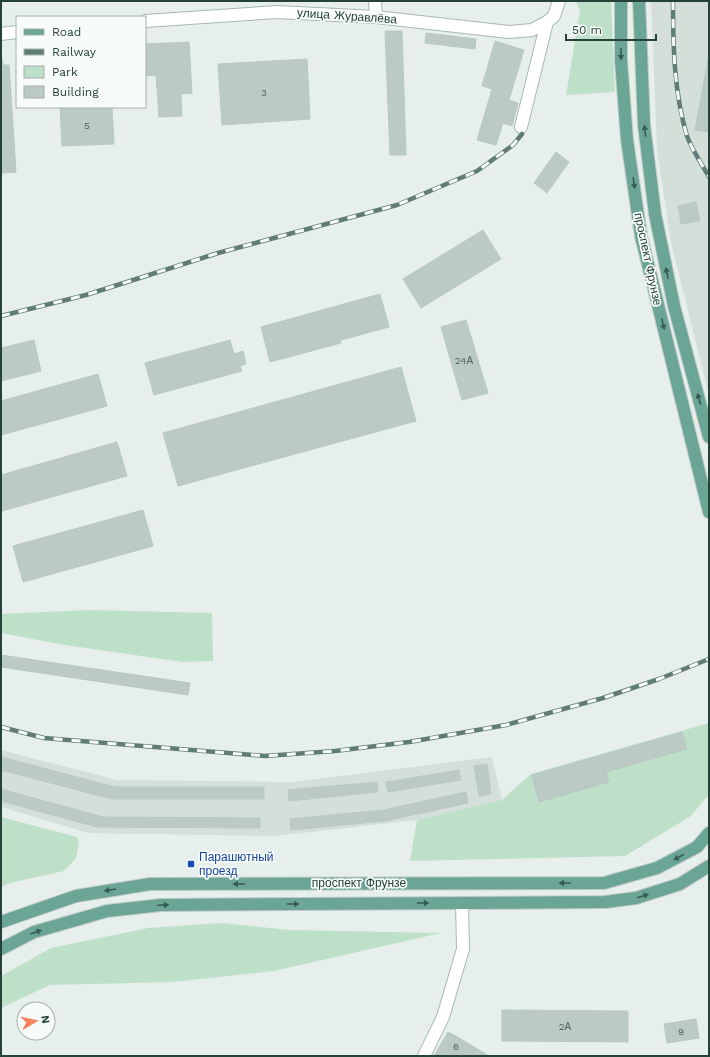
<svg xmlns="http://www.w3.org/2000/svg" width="710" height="1057" font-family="'Work Sans',sans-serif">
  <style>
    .built { fill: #d4dfda }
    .green { fill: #bfe0c8 }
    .building { fill: #bbcac4; stroke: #b8c9c2 }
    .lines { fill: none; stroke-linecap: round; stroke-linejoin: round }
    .minor-casing { stroke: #a8b8b2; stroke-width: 14 }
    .major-casing { stroke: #c2cac8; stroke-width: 14 }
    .minor { stroke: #fff; stroke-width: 12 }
    .major { stroke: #6aa596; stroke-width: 12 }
    .rail-casing { stroke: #5f7d75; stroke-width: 4.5 }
    .rail { stroke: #f7fbf9; stroke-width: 3; stroke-dasharray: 9; stroke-linecap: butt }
    .oneway { fill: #365b51 }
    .transit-dot { fill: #1a4fb4; stroke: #f7fbf9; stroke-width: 1.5 }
    .labels { text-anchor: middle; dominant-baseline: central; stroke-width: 3.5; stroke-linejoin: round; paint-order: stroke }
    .number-label { font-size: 10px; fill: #4a645c }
    .street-label { font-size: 12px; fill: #24423a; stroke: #f7fbf9 }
    .transit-label { font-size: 12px; fill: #164399; stroke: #f7fbf9; text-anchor: start }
  </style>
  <rect width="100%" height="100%" fill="#e6efeb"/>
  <g class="built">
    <polygon points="651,1 709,1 709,395 671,243 657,150"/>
    <polygon points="1,750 117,780 293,782 492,757 502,800 417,820 276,836 88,833 1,807"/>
  </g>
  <g class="green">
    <polygon points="576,1 611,1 615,92 566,95 580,10"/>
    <polygon points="89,610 212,613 213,661 183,662 65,645 1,633 1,614"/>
    <polygon points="709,723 709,794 691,816 625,856 410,861 417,820 502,800 531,774"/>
    <polygon points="1,817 77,837 79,842 76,858 64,871 10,883 1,887"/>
    <polygon points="222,923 289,930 441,933 274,971 172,982 50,985 1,1008 1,976 51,948 148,928"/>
  </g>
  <g class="building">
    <polygon points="385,31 402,31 406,155 390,155"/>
    <polygon points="426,33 476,39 475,49 425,43"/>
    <polygon points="495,41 524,50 509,100 518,103 512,126 503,123 496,145 477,140 492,89 482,86"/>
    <polygon points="189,42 192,93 181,94 182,116 159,117 156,75 145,76 145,44"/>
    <polygon points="1,54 3,65 9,65 16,172 1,173"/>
    <polygon points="709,54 709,132 695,130"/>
    <polygon points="307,59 310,119 222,125 218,64"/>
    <polygon points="60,107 112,107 114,144 62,146"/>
    <polygon points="556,152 569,162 547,193 534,183"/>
    <polygon points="696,202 700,221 681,224 678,206"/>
    <polygon points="483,230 501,259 421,308 403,279"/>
    <polygon points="380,294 389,327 341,340 341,343 270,362 261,327"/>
    <polygon points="466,320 488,393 462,400 441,327"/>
    <polygon points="34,340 41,371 1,381 1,348"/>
    <polygon points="230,340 234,354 243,351 246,364 240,366 242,371 154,395 145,363"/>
    <polygon points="401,367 416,421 178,486 163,433"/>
    <polygon points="98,374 107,406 1,435 1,401"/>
    <polygon points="117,442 127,476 2,511 1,475"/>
    <polygon points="143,510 153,546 23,582 13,546"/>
    <polygon points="1,655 190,683 188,695 1,667"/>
    <polygon points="682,732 687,749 606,772 609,782 539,802 532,775"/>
    <polygon points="1,757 115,787 264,787 264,799 112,799 1,770"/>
    <polygon points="487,764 491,794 479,796 474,766"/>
    <polygon points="459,770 461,780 388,792 386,782"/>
    <polygon points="377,782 378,792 289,801 288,790"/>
    <polygon points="1,789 103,817 260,818 260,828 97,827 1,801"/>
    <polygon points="466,792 468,803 385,821 291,830 290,819 383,810"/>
    <polygon points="502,1010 628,1011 628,1042 502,1041"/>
    <polygon points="696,1019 699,1038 667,1043 664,1024"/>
    <polygon points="448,1032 461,1039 489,1056 434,1056"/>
  </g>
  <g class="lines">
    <g class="minor-casing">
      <g id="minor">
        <polyline points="375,1 376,17"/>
        <polyline points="145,21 277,12 376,17 509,32 532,30 547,22"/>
        <polyline points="1,34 17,32"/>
        <polyline points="521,127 547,22 554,16 559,1"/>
        <polyline points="424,1056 443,1017 463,949 462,903"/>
      </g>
    </g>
    <g class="major-casing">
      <g id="major">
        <polyline points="621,1 621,60 627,140 641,236 709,512"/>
        <polyline points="639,1 644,125 655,214 674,306 709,437"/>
        <polyline points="1,922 76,896 150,884 604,883 657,868 697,847 709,833"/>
        <polyline points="1,949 34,932 107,911 161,905 605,902 636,898 680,884 709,866"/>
      </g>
    </g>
    <use href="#minor" class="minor"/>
    <use href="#major" class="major"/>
    <g class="rail-casing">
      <g id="rail">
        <path d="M673,1C673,46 674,93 687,136C692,150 702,164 709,177"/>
        <polyline points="1,316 86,295 218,253 397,205 477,171 513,145 522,134"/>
        <polyline points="1,727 44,738 265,756 335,751 409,742 506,725 603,698 659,679 709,659"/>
      </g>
    </g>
    <use href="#rail" class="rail"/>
  </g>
  <defs><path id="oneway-solid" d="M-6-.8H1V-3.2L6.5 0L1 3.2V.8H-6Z"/></defs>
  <g class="oneway">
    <use href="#oneway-solid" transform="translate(621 54) rotate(90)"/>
    <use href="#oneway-solid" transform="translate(645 131) rotate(-97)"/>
    <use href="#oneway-solid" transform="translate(634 183) rotate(82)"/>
    <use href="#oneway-solid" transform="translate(667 273) rotate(-102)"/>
    <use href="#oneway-solid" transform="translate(663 324) rotate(77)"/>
    <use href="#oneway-solid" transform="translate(699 399) rotate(-105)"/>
    <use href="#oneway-solid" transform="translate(679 857) rotate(151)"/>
    <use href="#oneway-solid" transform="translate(565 883) rotate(180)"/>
    <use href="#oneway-solid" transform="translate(239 884) rotate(180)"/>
    <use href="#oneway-solid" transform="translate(110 890) rotate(171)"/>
    <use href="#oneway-solid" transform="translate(643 896) rotate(-17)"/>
    <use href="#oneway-solid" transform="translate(423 903)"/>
    <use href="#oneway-solid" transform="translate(293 904)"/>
    <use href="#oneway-solid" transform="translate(163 905) rotate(-3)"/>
    <use href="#oneway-solid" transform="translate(36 932) rotate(-19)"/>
  </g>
  <rect class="transit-dot" x="187" y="860" width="8" height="8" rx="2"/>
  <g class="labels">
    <g class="number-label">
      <text x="264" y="92">3</text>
      <text x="87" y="125">5</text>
      <text x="464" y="360">24А</text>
      <text x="565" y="1026">2А</text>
      <text x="681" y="1031">9</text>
      <text x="456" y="1046">6</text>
    </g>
    <g class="street-label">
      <text transform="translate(347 16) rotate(4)">улица Журавлёва</text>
      <text transform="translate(648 259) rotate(78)">проспект Фрунзе</text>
      <text x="359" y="883">проспект Фрунзе</text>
    </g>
    <g class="transit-label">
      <text x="199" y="857">Парашютный<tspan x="199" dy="14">проезд</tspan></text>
    </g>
  </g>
  <rect width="710" height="1057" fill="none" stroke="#24423a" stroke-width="4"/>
  <rect x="16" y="16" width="130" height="92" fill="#f7fbf9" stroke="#a3b1ad"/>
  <rect x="24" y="29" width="20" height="6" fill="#6aa596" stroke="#a3b1ad"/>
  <text x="52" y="36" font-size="12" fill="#24423a">Road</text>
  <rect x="24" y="49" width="20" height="6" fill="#5f7d75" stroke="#a3b1ad"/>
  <text x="52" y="56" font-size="12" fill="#24423a">Railway</text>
  <rect x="24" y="66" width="20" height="12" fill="#bfe0c8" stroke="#a3b1ad"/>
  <text x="52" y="76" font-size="12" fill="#24423a">Park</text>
  <rect x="24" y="86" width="20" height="12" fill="#bbcac4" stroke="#a3b1ad"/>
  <text x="52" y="96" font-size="12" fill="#24423a">Building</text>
  <g transform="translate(36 1021) rotate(81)"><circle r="19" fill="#f7fbf9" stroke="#a3b1ad"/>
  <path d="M0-3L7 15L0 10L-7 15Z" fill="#f4845f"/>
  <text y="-6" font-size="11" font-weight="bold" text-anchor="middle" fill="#24423a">N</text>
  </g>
  <path d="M566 34v6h90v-6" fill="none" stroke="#24423a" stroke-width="2"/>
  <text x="572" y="34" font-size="12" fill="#24423a" stroke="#f7fbf9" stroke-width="3" paint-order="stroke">50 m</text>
</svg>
